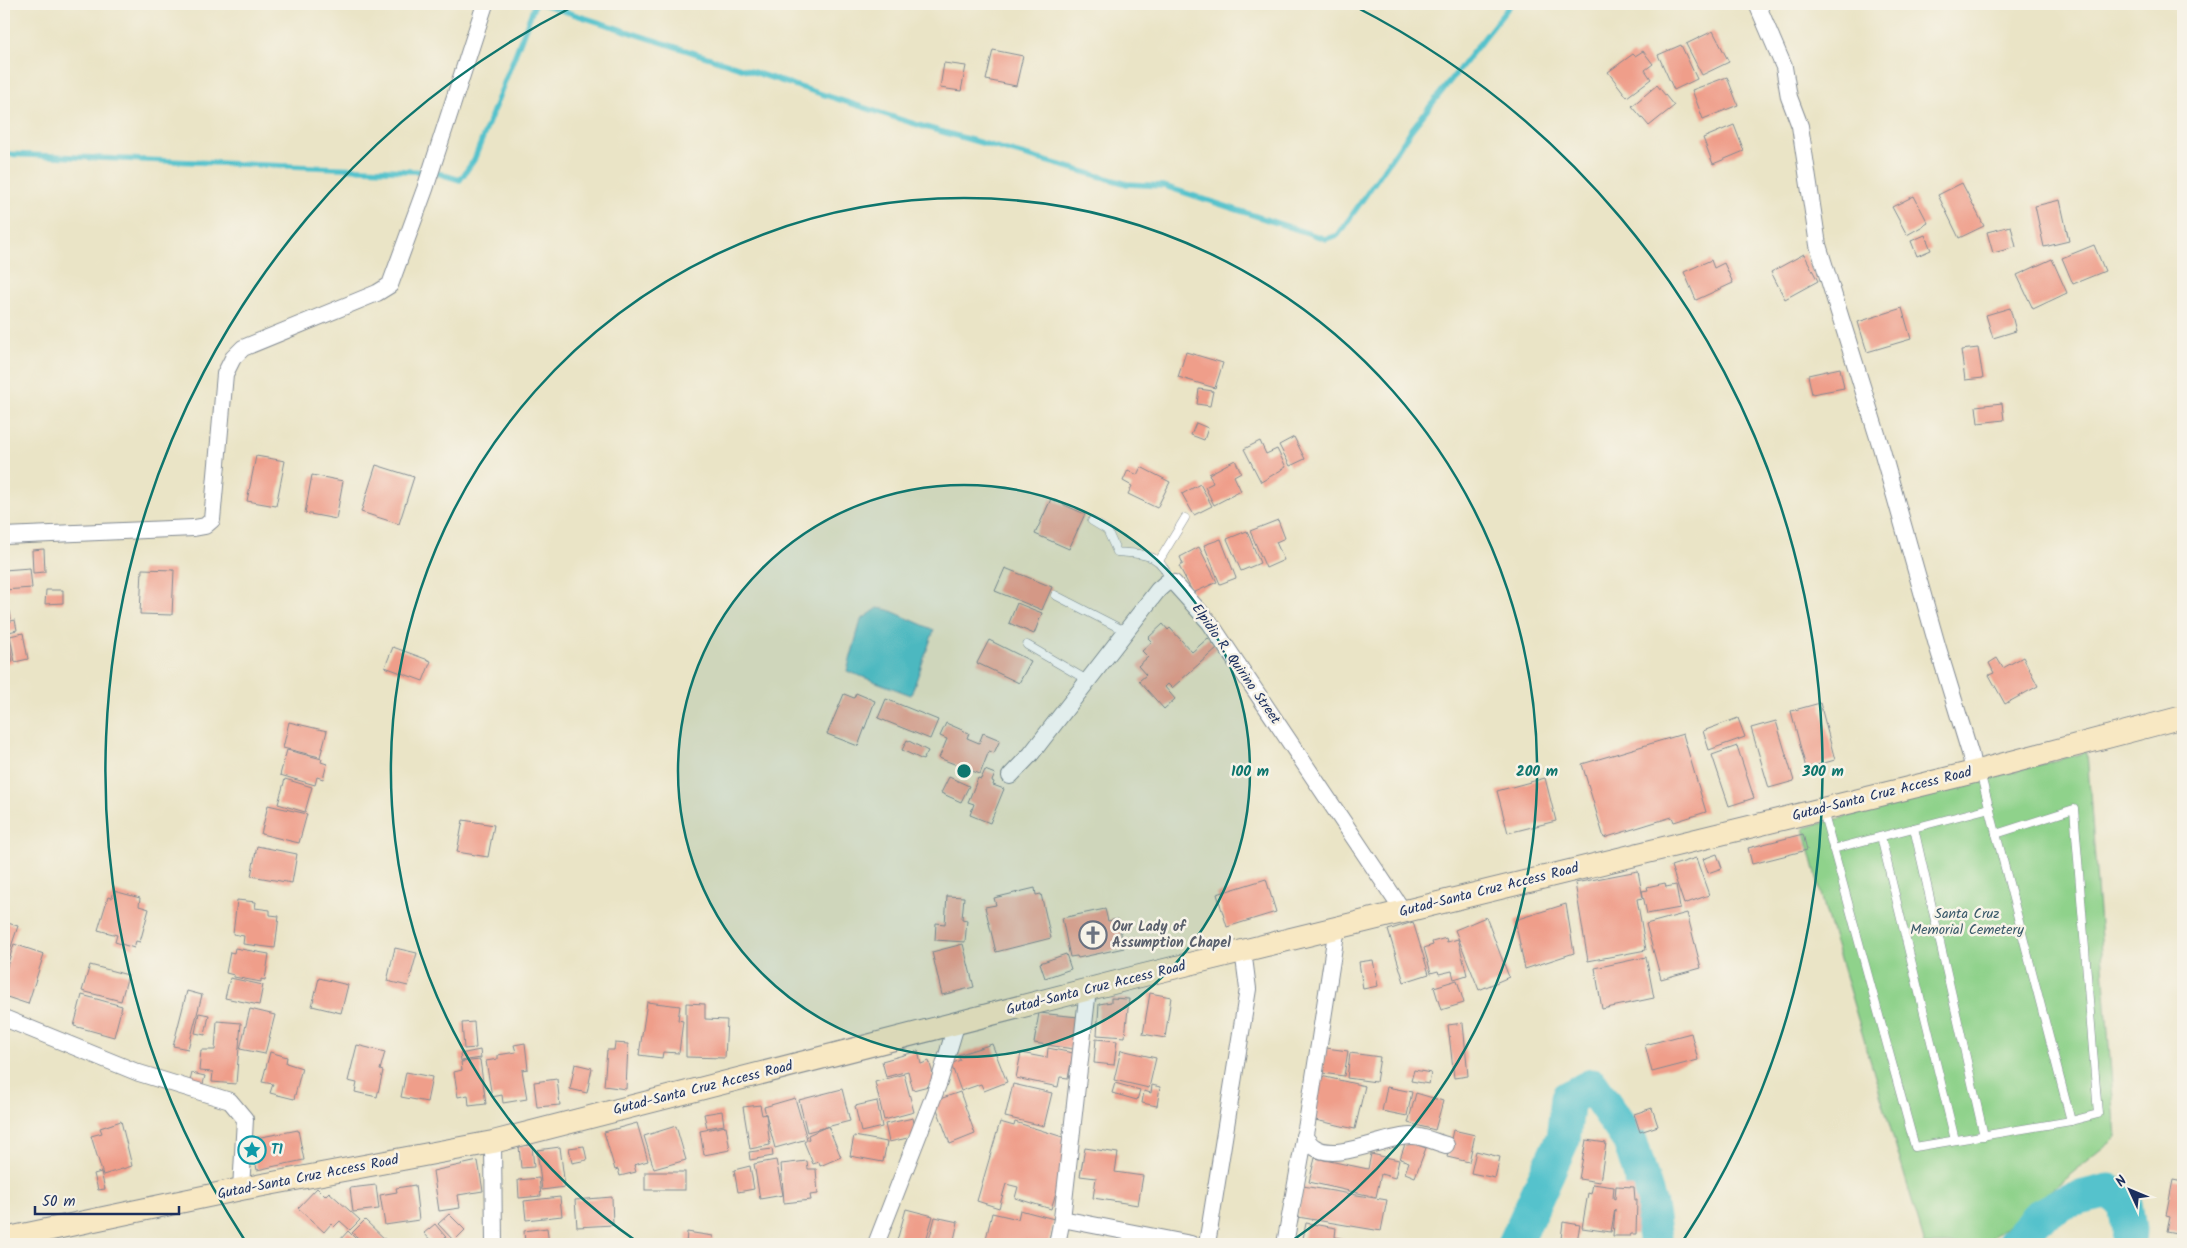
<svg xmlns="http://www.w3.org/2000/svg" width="2187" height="1248" font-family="Kalam,sans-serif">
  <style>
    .green { fill: #8fd28b; stroke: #558074 }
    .water { fill: #55c2cc; stroke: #387895 }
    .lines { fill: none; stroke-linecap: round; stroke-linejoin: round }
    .stream { stroke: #55c2cc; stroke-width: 5.5 }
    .river { stroke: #55c2cc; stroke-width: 35 }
    .building { fill: #ef9e8a }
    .lane-casing { stroke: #828a92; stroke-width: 9 }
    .street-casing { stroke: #828a92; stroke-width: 18 }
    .secondary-casing { stroke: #828a92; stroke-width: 24 }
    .lane { stroke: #fff; stroke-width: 8 }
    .street { stroke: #fff; stroke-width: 16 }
    .secondary { stroke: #f8e8c3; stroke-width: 22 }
    .ring { fill: none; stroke: #0f766e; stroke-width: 2.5 }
    .labels { text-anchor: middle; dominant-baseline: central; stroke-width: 5; stroke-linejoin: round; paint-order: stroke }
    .street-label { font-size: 14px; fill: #1b2f5e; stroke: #f7f3e8 }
    .park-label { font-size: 14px; fill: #385869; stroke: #f7f3e8 }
    .worship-label { font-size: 14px; font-weight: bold; fill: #5b616d; stroke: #f7f3e8; text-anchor: start }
    .culture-label { font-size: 14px; font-weight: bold; fill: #0d838f; stroke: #f7f3e8; text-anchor: start }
    .centre { fill: #0f766e; stroke: #f7f3e8; stroke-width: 2.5 }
    .ring-label { font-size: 15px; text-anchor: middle; font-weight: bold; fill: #0f766e; stroke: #f7f3e8; stroke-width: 5; stroke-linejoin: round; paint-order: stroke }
  </style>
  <rect width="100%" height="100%" fill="#f7f3e8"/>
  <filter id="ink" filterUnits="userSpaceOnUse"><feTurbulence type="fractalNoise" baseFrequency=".02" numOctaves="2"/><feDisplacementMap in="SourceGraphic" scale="10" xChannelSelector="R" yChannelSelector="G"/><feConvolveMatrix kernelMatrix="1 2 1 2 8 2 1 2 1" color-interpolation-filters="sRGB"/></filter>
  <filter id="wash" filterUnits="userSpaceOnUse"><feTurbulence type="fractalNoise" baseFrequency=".0096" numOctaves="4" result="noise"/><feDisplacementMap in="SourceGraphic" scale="20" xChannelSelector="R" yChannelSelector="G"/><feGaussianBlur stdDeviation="1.12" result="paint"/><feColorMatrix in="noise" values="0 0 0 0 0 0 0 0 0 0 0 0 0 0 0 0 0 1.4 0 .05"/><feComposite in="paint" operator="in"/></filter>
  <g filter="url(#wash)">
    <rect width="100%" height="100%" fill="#eae4c6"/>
    <polygon class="green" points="2087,752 2116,1138 1984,1244 1925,1244 1825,909 1804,828"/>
    <polygon class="water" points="878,608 889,610 934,630 911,695 847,671 861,620"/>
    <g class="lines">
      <g class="stream">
        <polyline points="542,4 918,125 1127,184 1164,186 1326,239 1338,235 1412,129 1511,4"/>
        <polyline points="4,154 434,172 460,180 474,160 535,4"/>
      </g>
      <g class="river">
        <polyline points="1515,1244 1563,1138 1568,1098 1592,1086 1630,1141 1650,1206 1656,1244"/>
        <polyline points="2014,1244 2038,1217 2067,1201 2109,1191 2125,1205 2129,1229 2128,1244"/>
      </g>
    </g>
    <g id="blocks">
      <g class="building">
        <polygon points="1713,31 1729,62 1702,75 1686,44"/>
        <polygon points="1681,45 1697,79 1674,90 1658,55"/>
        <polygon points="993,50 1023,56 1016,86 986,80"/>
        <polygon points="1643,51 1653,64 1645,70 1651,79 1627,97 1608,72 1633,54 1635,56"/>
        <polygon points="944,63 966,66 961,91 940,88"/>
        <polygon points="1727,77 1738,105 1703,119 1692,90"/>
        <polygon points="1657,85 1674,106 1649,126 1632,106"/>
        <polygon points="1734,125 1744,151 1713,164 1703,138"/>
        <polygon points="1962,183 1984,226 1959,238 1938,195"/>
        <polygon points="1914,196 1928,223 1907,235 1892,207"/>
        <polygon points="2060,200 2069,241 2044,247 2035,206"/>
        <polygon points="2011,226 2016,247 1993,253 1987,232"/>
        <polygon points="1925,235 1931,250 1917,256 1911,241"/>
        <polygon points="2094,245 2105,271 2073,284 2062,258"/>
        <polygon points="1804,254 1818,281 1785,299 1771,272"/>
        <polygon points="2052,259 2067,293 2033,309 2017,275"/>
        <polygon points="1711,260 1714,268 1724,263 1733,283 1696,300 1684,272"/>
        <polygon points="1902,308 1911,339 1867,352 1858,322"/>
        <polygon points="2010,308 2016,331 1993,338 1986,315"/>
        <polygon points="1978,348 1983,378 1965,380 1961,350"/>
        <polygon points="1186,352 1223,363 1215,388 1178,377"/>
        <polygon points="1840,368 1844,388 1812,394 1808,375"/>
        <polygon points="1199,389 1213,391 1210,406 1197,404"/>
        <polygon points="2002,403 2004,420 1978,423 1976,406"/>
        <polygon points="1196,423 1208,428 1204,440 1191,435"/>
        <polygon points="1294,437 1305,459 1290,466 1279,445"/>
        <polygon points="1260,441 1266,454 1277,449 1286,467 1261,482 1244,449"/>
        <polygon points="256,456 285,461 276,506 247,501"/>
        <polygon points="1235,460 1241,472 1234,476 1241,491 1214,505 1205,487 1213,483 1209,474"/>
        <polygon points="376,465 414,477 399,524 361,512"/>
        <polygon points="1141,467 1170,482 1157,508 1128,494 1132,486 1123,481 1128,470 1137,475"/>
        <polygon points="312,475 343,481 336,519 305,513"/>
        <polygon points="1200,484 1212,506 1194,515 1182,494"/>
        <polygon points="1051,499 1085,514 1069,549 1035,534"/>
        <polygon points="1278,520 1285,538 1276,542 1284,560 1266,568 1250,531"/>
        <polygon points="1247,531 1260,563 1241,571 1227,539"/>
        <polygon points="1221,539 1236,578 1220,584 1204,545"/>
        <polygon points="1199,547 1217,582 1193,593 1179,566 1183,564 1180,557"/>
        <polygon points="44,549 45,572 33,573 32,550"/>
        <polygon points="30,568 32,588 4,590 4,570"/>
        <polygon points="1005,568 1052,587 1042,610 995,591"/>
        <polygon points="142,569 174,570 172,615 140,614"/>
        <polygon points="46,590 63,590 63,603 45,604"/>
        <polygon points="1017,603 1042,613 1034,634 1009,623"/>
        <polygon points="10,611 11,619 5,620 13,662 4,664 4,612"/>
        <polygon points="15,620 17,630 9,632 7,622"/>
        <polygon points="1163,624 1168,630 1170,628 1192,652 1208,638 1217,648 1172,688 1168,684 1165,687 1175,699 1164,709 1139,681 1146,675 1138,666 1148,657 1142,651 1152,642 1148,638"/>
        <polygon points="23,633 28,659 15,662 10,636"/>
        <polygon points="989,640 1031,661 1019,683 977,663"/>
        <polygon points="393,647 431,661 423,681 385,667"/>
        <polygon points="2023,657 2038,686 2005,704 1989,675 1994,673 1989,663 1997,658 2003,668"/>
        <polygon points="856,693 875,701 858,746 827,734 844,694 854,698"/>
        <polygon points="886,699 938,720 930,739 878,718"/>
        <polygon points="1820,703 1835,760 1806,768 1791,711"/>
        <polygon points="1738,718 1745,737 1709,750 1703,731"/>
        <polygon points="1776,721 1794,781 1769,788 1751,728"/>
        <polygon points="289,722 327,731 320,757 283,748"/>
        <polygon points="946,723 969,733 967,738 979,743 983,733 1000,740 994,753 989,751 980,774 939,758 947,739 940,736"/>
        <polygon points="1683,734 1706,812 1674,822 1672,817 1604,838 1582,764"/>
        <polygon points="907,740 928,751 923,760 902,750"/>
        <polygon points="1737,746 1754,798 1729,806 1712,755"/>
        <polygon points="287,750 322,759 321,762 327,764 323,779 317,777 315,785 280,775"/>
        <polygon points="985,770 995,774 992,781 994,782 993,785 1004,789 990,823 970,815 974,804 968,802 978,778 981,779"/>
        <polygon points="949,777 969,786 961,802 941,793"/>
        <polygon points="1545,778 1556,821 1508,833 1497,791"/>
        <polygon points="285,779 312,787 305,812 278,804"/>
        <polygon points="268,805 307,814 299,843 261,834"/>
        <polygon points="463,820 494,825 488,857 457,852"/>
        <polygon points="1803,834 1807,850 1752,864 1748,848"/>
        <polygon points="257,846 297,854 292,883 251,876"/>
        <polygon points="1717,854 1722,868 1708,873 1703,859"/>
        <polygon points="1696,858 1709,895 1684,904 1671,866"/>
        <polygon points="1638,871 1643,898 1637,899 1646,950 1588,961 1575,883"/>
        <polygon points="1266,879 1276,912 1227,927 1217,894"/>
        <polygon points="1665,883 1666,887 1676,885 1680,908 1647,914 1642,891 1648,890 1647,887"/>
        <polygon points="1035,888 1036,895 1041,894 1051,938 996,952 985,907 996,905 994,898"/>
        <polygon points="114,891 140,898 139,906 149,909 140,942 136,941 134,948 115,942 117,935 98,930 108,897 112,898"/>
        <polygon points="947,896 964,897 962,919 967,920 965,942 935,940 936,923 945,924"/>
        <polygon points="237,900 256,902 255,908 270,910 270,915 279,916 275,948 243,944 244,936 233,934"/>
        <polygon points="1566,904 1574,953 1525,969 1515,920"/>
        <polygon points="1105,909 1108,921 1118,919 1124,948 1078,958 1077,956 1070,957 1062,918"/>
        <polygon points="1687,913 1701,968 1661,979 1646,924"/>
        <polygon points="1486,917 1509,977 1479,990 1455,930"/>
        <polygon points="4,922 18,926 4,968"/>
        <polygon points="1413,922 1429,974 1404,982 1388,930"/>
        <polygon points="1446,938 1447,942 1458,939 1467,975 1454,979 1452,971 1439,974 1438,971 1431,973 1424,948 1433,945 1432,942"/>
        <polygon points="14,944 44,954 28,1004 4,996 4,976"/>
        <polygon points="963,944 974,987 942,995 932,952"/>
        <polygon points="235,948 269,954 265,980 261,979 261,982 234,977 234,975 226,973 230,952 234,953"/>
        <polygon points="395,948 417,953 408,986 387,981"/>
        <polygon points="1066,954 1071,969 1045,978 1040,963"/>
        <polygon points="1646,957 1654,998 1602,1009 1595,968"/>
        <polygon points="1373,960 1378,986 1363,989 1359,962"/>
        <polygon points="90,965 128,975 121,1001 82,991"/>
        <polygon points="230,978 263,985 259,1005 225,998"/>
        <polygon points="319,978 348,985 341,1013 312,1006"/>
        <polygon points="1457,980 1464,1003 1441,1010 1434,987"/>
        <polygon points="187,991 202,995 188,1049 173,1046"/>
        <polygon points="1150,993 1171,997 1165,1038 1143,1034"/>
        <polygon points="82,995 122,1006 114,1037 74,1026"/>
        <polygon points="1111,998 1129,999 1125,1037 1097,1035 1099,1004 1111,1002"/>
        <polygon points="647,1002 680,1006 678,1020 683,1021 679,1053 663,1052 662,1058 639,1055"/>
        <polygon points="686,1003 705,1004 705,1019 727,1020 725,1058 686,1057"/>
        <polygon points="250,1009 275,1015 265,1054 240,1049"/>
        <polygon points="199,1013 209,1015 205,1035 195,1033"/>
        <polygon points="1039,1013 1078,1017 1073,1049 1034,1043"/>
        <polygon points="217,1021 241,1023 236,1084 212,1082 213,1072 199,1071 201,1050 215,1050"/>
        <polygon points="474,1022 476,1048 464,1049 462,1023"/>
        <polygon points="1463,1023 1468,1076 1454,1078 1448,1025"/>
        <polygon points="1691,1033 1698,1060 1652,1072 1645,1045"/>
        <polygon points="1096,1039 1117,1041 1114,1065 1094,1063"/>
        <polygon points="525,1043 528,1069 522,1070 527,1099 503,1103 502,1095 492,1097 486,1061 498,1059 498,1055 516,1052 514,1045"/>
        <polygon points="615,1043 628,1044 626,1089 604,1086 607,1050 614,1050"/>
        <polygon points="992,1044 1007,1082 984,1091 981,1084 961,1091 951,1064 960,1060 958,1055"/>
        <polygon points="357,1045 385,1052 380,1070 383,1071 377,1097 355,1092 357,1083 348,1081"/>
        <polygon points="1048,1048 1073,1053 1068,1078 1060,1077 1058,1087 1016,1078 1021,1053 1047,1058"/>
        <polygon points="1326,1048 1348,1051 1344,1076 1322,1073"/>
        <polygon points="480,1050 481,1058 461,1061 460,1054"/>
        <polygon points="1121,1050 1156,1058 1149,1088 1114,1080"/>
        <polygon points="918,1051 921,1064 929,1061 936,1084 913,1090 908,1071 886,1077 882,1061"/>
        <polygon points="270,1052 287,1057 286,1063 302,1068 294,1099 270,1093 273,1084 262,1082"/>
        <polygon points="1350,1053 1380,1057 1376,1082 1347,1078"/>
        <polygon points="480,1060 486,1104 469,1106 468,1095 458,1097 454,1072 462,1070 461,1062"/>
        <polygon points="575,1064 592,1068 587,1093 570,1089"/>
        <polygon points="1414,1070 1431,1073 1429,1084 1411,1081"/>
        <polygon points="406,1072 432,1077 427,1102 401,1097"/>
        <polygon points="192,1073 205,1076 203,1084 190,1081"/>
        <polygon points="904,1074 914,1112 884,1120 875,1082"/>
        <polygon points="1321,1076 1365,1086 1355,1129 1311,1119"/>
        <polygon points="557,1079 560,1105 537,1107 534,1082"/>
        <polygon points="1115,1083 1140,1090 1137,1100 1112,1093"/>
        <polygon points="1013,1084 1052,1093 1044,1126 1005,1117"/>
        <polygon points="1152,1085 1160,1087 1157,1106 1142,1103 1144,1091 1151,1093"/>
        <polygon points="1387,1087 1412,1092 1407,1116 1382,1111"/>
        <polygon points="842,1089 850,1121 807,1132 799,1100"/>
        <polygon points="960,1092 975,1134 950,1144 934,1101"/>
        <polygon points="1416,1093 1443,1101 1435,1130 1408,1123"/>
        <polygon points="795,1098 807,1139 775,1148 764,1107"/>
        <polygon points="877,1101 882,1127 861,1132 855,1106"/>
        <polygon points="760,1105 762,1115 766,1114 770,1145 750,1149 743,1107"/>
        <polygon points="1652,1108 1658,1126 1640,1132 1634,1114"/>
        <polygon points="722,1111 724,1125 707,1128 704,1114"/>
        <polygon points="913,1118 917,1136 889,1142 885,1124"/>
        <polygon points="121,1121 132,1166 103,1175 91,1136 102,1133 100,1128"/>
        <polygon points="1000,1122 1014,1126 1015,1122 1069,1139 1068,1154 1051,1209 1015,1198 1018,1187 1006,1184 999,1208 977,1201"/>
        <polygon points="637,1123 648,1161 634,1165 636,1172 620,1176 618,1169 615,1170 604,1132"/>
        <polygon points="676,1126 686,1160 654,1169 644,1136"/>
        <polygon points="726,1126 730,1150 704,1155 700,1131"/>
        <polygon points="828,1126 841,1157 820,1166 819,1162 813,1164 804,1142 809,1139 808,1135"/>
        <polygon points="298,1130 304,1160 257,1170 251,1139"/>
        <polygon points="1453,1130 1475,1135 1469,1162 1447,1157"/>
        <polygon points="854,1136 887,1142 883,1162 850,1156"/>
        <polygon points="1586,1140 1606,1143 1600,1182 1579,1179"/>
        <polygon points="1406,1141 1426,1148 1415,1177 1405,1173 1409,1162 1400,1159"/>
        <polygon points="532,1145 534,1167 521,1168 519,1146"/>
        <polygon points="584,1146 587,1160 572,1163 569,1148"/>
        <polygon points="560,1147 565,1187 542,1190 537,1150"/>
        <polygon points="1085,1148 1118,1153 1115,1172 1143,1176 1138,1205 1093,1198 1096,1178 1080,1176"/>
        <polygon points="772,1149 773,1156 750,1160 749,1152"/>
        <polygon points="1476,1151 1500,1157 1495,1178 1471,1173"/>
        <polygon points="1371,1154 1399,1160 1395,1178 1381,1174 1376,1197 1309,1182 1315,1158 1368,1169"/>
        <polygon points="776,1160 783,1195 760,1199 754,1164"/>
        <polygon points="478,1161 483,1191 458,1195 460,1208 439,1211 433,1171"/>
        <polygon points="807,1161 808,1169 816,1169 818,1194 810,1195 811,1200 784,1203 781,1164"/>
        <polygon points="750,1166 754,1189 738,1192 734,1170"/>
        <polygon points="101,1172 105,1189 98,1190 94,1174"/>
        <rect x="645" y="1172" width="40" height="18"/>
        <polygon points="539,1178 541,1196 519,1198 518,1180"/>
        <polygon points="2173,1180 2183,1182 2183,1234 2167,1231 2170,1217 2166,1216"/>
        <polygon points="1593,1184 1614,1187 1613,1198 1615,1199 1616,1186 1634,1187 1635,1200 1637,1200 1636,1234 1631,1234 1630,1236 1613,1236 1615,1209 1611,1232 1582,1228 1588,1193 1591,1194"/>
        <polygon points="376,1185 379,1209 353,1212 350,1188"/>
        <polygon points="415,1185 419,1220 385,1225 380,1195 397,1192 396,1188"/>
        <polygon points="1303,1186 1387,1200 1381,1231 1298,1217"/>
        <polygon points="317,1188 325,1196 329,1192 360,1220 350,1230 340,1221 334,1227 331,1224 324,1232 298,1208"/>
        <polygon points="560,1197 562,1216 526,1220 524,1201"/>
        <polygon points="612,1197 613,1225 577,1227 575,1200"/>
        <polygon points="906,1209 933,1216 925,1244 896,1244"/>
        <polygon points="1020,1210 1054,1219 1048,1244 985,1243 992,1213 1018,1219"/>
        <polygon points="449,1214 465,1230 454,1241 438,1224"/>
        <polygon points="935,1217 958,1222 953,1244 928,1244"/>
        <polygon points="365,1220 390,1244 345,1244 340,1240 348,1231 359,1242 361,1240 352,1233"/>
        <polygon points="1563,1222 1580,1225 1577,1241 1561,1239"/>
        <polygon points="1306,1223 1336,1228 1335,1237 1345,1239 1344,1244 1302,1244"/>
        <polygon points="435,1224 450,1242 447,1244 434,1244 424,1233"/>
        <polygon points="547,1228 549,1244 525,1244 524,1231"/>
        <polygon points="687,1232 713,1236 712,1244 686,1244"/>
      </g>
    </g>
  </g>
  <g filter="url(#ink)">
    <use href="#blocks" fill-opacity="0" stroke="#828a92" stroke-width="1"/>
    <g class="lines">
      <g class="lane-casing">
        <g id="lane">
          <path d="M1092,521L1107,530L1117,552C1143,554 1163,553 1170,583"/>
          <polyline points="1159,561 1185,518"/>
          <polyline points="1055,595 1125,631"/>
          <polyline points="1027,645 1087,680"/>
          <polyline points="1823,811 1915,1147 2071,1121 1980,772"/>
          <polyline points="1914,828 1984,1136"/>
          <polyline points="1996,834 2074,809 2098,1114 2071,1121"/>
          <polyline points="1881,837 1955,1140"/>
          <polyline points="1833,849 1990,808"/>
        </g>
      </g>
      <g class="street-casing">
        <g id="street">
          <polyline points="1757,4 1784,67 1789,97 1800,126 1818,245 1881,447 1937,645 1970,753 1974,772"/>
          <polyline points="4,536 194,528 205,526 212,520 225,374 233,358 243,348 377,293 390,285 425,189 485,4"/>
          <polyline points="1010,776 1031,754 1158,590 1167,582 1174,583 1210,623 1403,911"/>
          <polyline points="4,1018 139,1073 230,1101 245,1119 241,1189"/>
          <path d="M1304,1136C1307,1139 1310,1145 1314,1147C1337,1163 1386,1135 1412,1136C1423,1136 1435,1142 1446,1145"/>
          <polyline points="493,1142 494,1244"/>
          <polyline points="1062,1219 1191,1244"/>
          <polyline points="876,1244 939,1082 957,1022"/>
          <polyline points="1057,1244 1062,1219 1088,989"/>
          <polyline points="1207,1244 1248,989 1243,950"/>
          <polyline points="1285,1244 1307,1123 1337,927"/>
        </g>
      </g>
      <g class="secondary-casing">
        <polyline id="secondary" points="4,1239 241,1189 493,1142 1136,977 1974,772 2183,717"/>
      </g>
      <use href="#lane" class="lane"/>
      <use href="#street" class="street"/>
      <use href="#secondary" class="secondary"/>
    </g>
  </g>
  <circle cx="964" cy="771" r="286" fill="#0f766e" fill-opacity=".12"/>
  <g class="ring">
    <circle cx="964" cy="771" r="286"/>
    <path d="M639 1243A573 573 0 1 1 1289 1243"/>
    <path d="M244 1239A859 859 0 0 1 574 6M1354 6A859 859 0 0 1 1684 1239"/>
  </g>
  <defs>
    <g id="church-ring" transform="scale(1.4375)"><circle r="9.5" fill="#f7f3e8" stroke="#6b7280" stroke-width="1.5"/><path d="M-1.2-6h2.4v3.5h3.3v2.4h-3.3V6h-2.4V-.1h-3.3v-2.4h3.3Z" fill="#6b7280"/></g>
    <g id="sight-ring" transform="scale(1.4375)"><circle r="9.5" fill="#f7f3e8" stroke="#0f9aa8" stroke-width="1.5"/><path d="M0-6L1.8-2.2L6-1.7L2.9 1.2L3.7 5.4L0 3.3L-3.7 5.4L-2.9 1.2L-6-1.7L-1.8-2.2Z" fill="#0f9aa8"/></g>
  </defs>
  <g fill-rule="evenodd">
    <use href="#church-ring" x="1093" y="935"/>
    <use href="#sight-ring" x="252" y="1150"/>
  </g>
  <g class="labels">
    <g class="street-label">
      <text transform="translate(1236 664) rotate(55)">Elpidio R. Quirino Street</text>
      <text transform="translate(1882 794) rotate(-14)">Gutad-Santa Cruz Access Road</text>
      <text transform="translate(1489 890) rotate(-14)">Gutad-Santa Cruz Access Road</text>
      <text transform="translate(1096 988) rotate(-14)">Gutad-Santa Cruz Access Road</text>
      <text transform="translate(703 1088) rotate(-14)">Gutad-Santa Cruz Access Road</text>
      <text transform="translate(308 1177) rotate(-11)">Gutad-Santa Cruz Access Road</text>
    </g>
    <g class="park-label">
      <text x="1967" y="914">Santa Cruz<tspan x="1967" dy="16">Memorial Cemetery</tspan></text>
    </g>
    <g class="worship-label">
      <text x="1112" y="927">Our Lady of<tspan x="1112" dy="16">Assumption Chapel</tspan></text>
    </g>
    <g class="culture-label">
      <text x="271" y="1150">T1</text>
    </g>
  </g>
  <circle cx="964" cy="771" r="8" class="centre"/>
  <g class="ring-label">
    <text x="1250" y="776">100 m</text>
    <text x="1537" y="776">200 m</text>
    <text x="1823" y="776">300 m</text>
  </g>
  <rect width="2187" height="1248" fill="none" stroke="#f7f3e8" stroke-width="20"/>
  <g transform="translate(2130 1190) rotate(314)" stroke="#f7f3e8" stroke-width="4" paint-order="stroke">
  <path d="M0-4L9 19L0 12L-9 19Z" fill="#1b2f5e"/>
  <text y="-8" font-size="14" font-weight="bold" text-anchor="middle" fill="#1b2f5e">N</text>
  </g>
  <path d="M35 1206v8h144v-8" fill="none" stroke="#1b2f5e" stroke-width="2.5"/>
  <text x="42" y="1206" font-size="15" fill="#1b2f5e" stroke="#f7f3e8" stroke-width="4" paint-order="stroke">50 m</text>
</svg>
